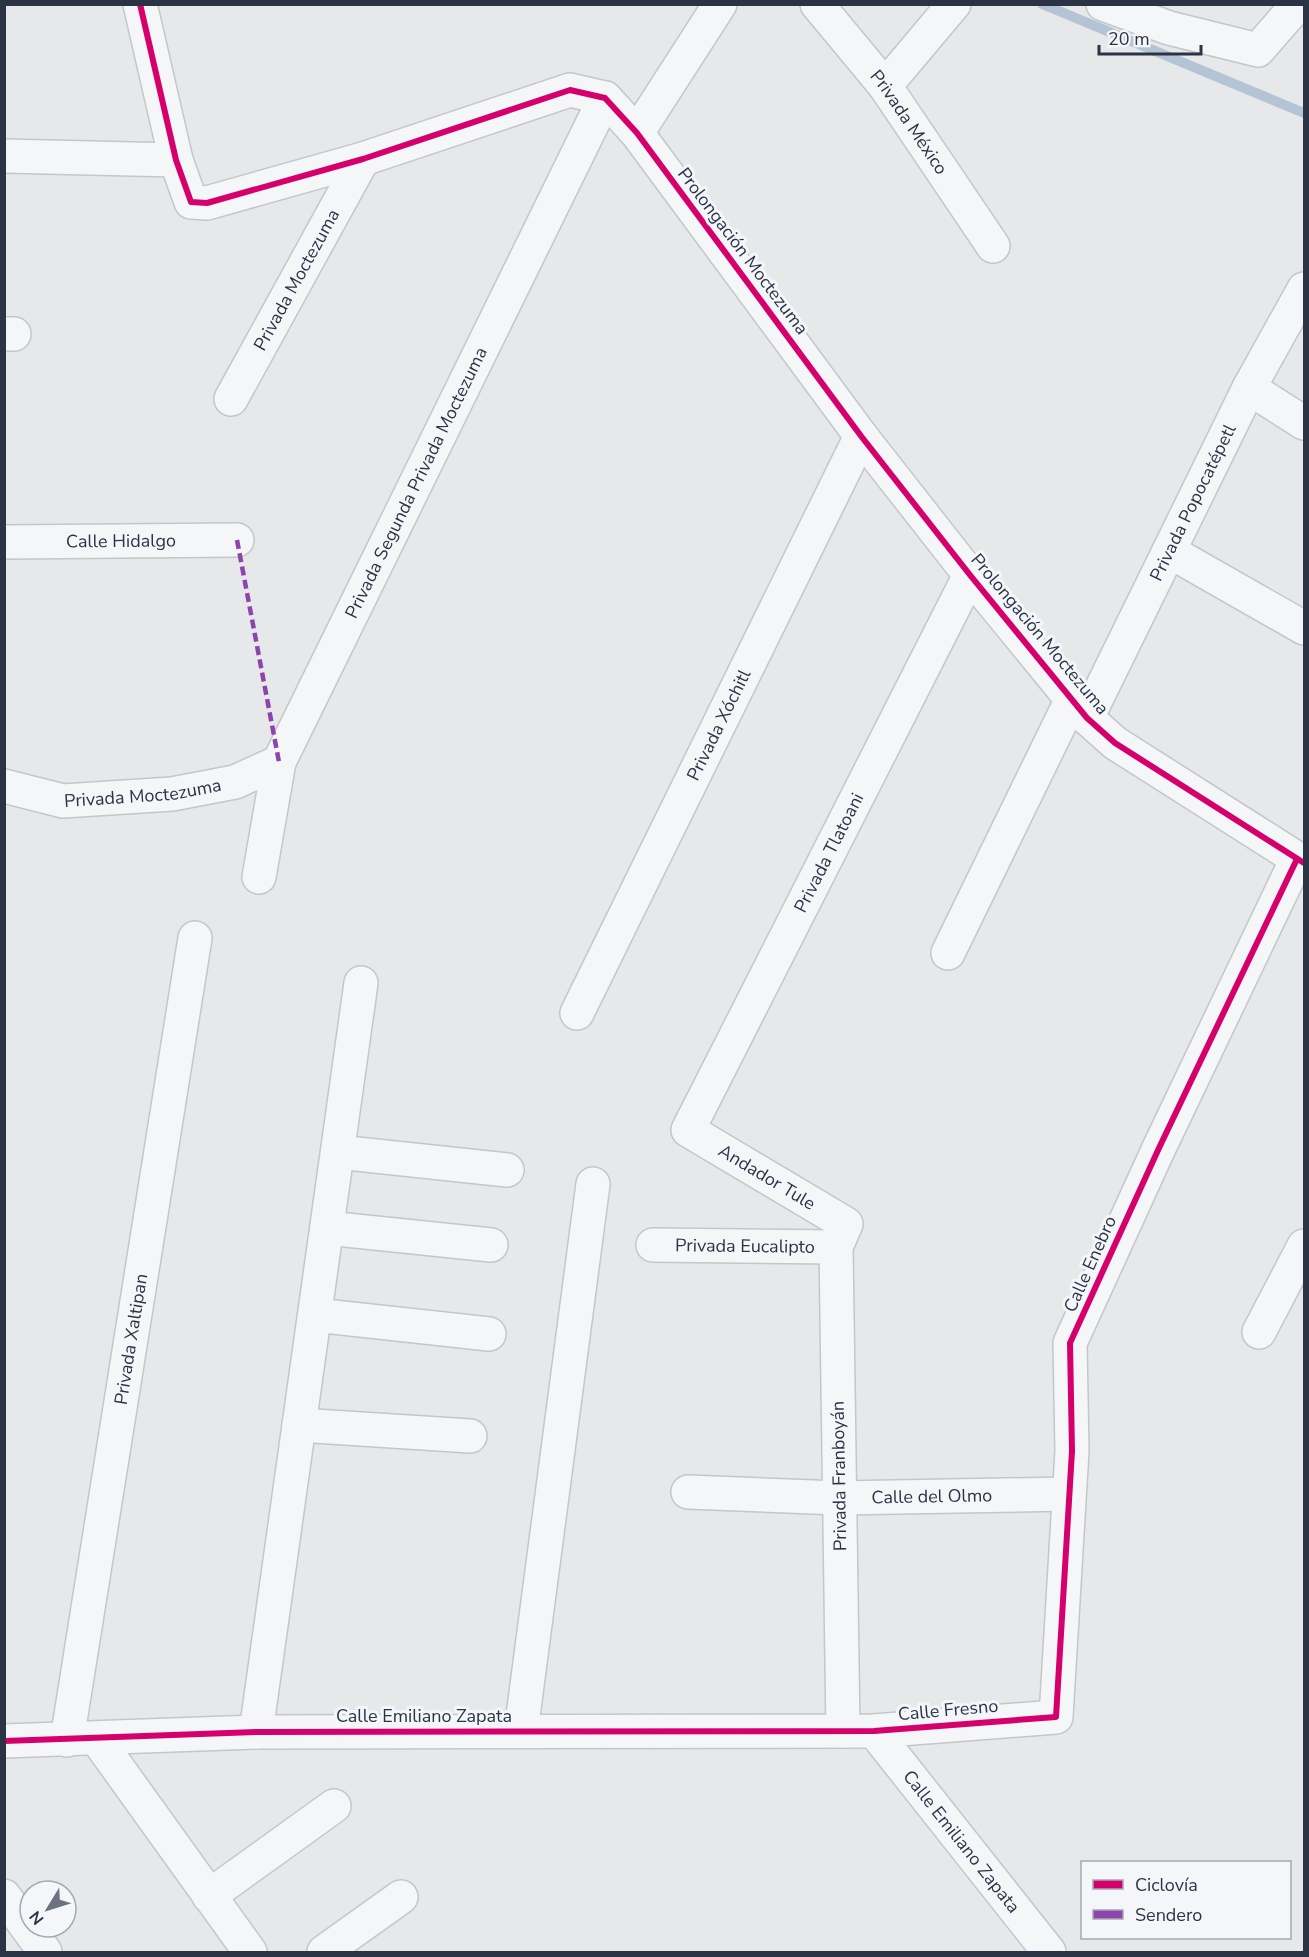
<svg xmlns="http://www.w3.org/2000/svg" width="1309" height="1957" font-family="'Nunito Sans',sans-serif">
  <style>
    .lines { fill: none; stroke-linecap: round; stroke-linejoin: round }
    .stream { stroke: #b4c4d5; stroke-width: 10 }
    .minor-casing { stroke: #c4c6c8; stroke-width: 36 }
    .minor { stroke: #f5f6f7; stroke-width: 33 }
    .quiet { stroke: #8e44ad; stroke-width: 4.5; stroke-dasharray: 9 4.5; stroke-linecap: butt }
    .cycleway-casing { stroke: #f4f6f9; stroke-width: 10 }
    .cycleway { stroke: #d6006c; stroke-width: 6 }
    .labels { text-anchor: middle; dominant-baseline: central; stroke-width: 6; stroke-linejoin: round; paint-order: stroke }
    .street-label { font-size: 18px; fill: #2b3445; stroke: #f4f6f9 }
  </style>
  <rect width="100%" height="100%" fill="#e6e8ea"/>
  <g class="lines">
    <polyline class="stream" points="1042,4 1304,113"/>
    <g class="minor-casing">
      <g id="minor">
        <polyline points="140,4 176,160 191,202 207,203 363,159 570,90 605,98 637,133 861,436 970,575 1087,718 1115,743 1304,863"/>
        <path id="s1" d="M817,4L885,86L993,246"/>
        <polyline points="1103,4 1169,28 1258,50 1298,4"/>
        <polyline points="885,86 954,4"/>
        <polyline points="637,133 720,4"/>
        <polyline points="4,156 176,160"/>
        <polyline points="4,334 14,334"/>
        <polyline points="1249,388 1304,423"/>
        <path id="s2" d="M231,399L363,159"/>
        <path id="s3" d="M4,542L237,540"/>
        <polyline points="1169,551 1304,628"/>
        <path id="s4" d="M1087,718L1249,388L1304,289"/>
        <path id="s5" d="M4,786L63,801L172,794L235,782L279,762"/>
        <path id="s6" d="M259,877L279,762L605,98"/>
        <polyline points="948,953 1072,699"/>
        <path id="s7" d="M577,1013L861,436"/>
        <polyline points="338,1152 507,1170"/>
        <polyline points="327,1228 491,1245"/>
        <path id="s8" d="M653,1245L836,1247"/>
        <polyline points="315,1315 489,1334"/>
        <polyline points="1259,1332 1304,1246"/>
        <polyline points="299,1425 470,1436"/>
        <path id="s9" d="M688,1492L839,1498L1068,1494"/>
        <polyline points="521,1731 593,1184"/>
        <path id="s10" d="M843,1731L836,1247L846,1224L688,1130L970,575"/>
        <path id="s11" d="M874,1731L1049,1952"/>
        <polyline points="256,1732 361,983"/>
        <polyline points="97,1739 250,1952"/>
        <path id="s12" d="M67,1740L195,938"/>
        <polyline points="4,1741 256,1732 874,1731 1056,1717 1072,1451 1070,1343 1159,1148 1297,859"/>
        <polyline points="4,1896 45,1952"/>
        <polyline points="209,1896 334,1806"/>
        <polyline points="324,1952 401,1897"/>
      </g>
    </g>
    <use href="#minor" class="minor"/>
    <polyline class="quiet" points="237,540 279,762"/>
    <g class="cycleway-casing">
      <g id="cycleway">
        <polyline points="140,4 176,160 191,202 207,203 363,159 570,90 605,98 637,133 861,436 970,575 1087,718 1115,743 1304,863"/>
        <polyline points="4,1741 256,1732 874,1731 1056,1717 1072,1451 1070,1343 1159,1148 1297,859"/>
      </g>
    </g>
    <use href="#cycleway" class="cycleway"/>
  </g>
  <g class="labels">
    <g class="street-label">
      <text stroke="none"><textPath href="#s1" startOffset="150">Privada México</textPath></text>
      <text transform="translate(743 251) rotate(53)">Prolongación Moctezuma</text>
      <text stroke="none"><textPath href="#s2" startOffset="136">Privada Moctezuma</textPath></text>
      <text stroke="none"><textPath href="#s6" startOffset="428">Privada Segunda Privada Moctezuma</textPath></text>
      <text stroke="none"><textPath href="#s4" startOffset="240">Privada Popocatépetl</textPath></text>
      <text stroke="none"><textPath href="#s3" startOffset="117">Calle Hidalgo</textPath></text>
      <text transform="translate(1040 634) rotate(50)">Prolongación Moctezuma</text>
      <text stroke="none"><textPath href="#s7" startOffset="321">Privada Xóchitl</textPath></text>
      <text stroke="none"><textPath href="#s5" startOffset="141">Privada Moctezuma</textPath></text>
      <text stroke="none"><textPath href="#s10" startOffset="1004">Privada Tlatoani</textPath></text>
      <text transform="translate(767 1177) rotate(31)">Andador Tule</text>
      <text stroke="none"><textPath href="#s8" startOffset="92">Privada Eucalipto</textPath></text>
      <text transform="translate(1090 1264) rotate(-66)">Calle Enebro</text>
      <text stroke="none"><textPath href="#s12" startOffset="406">Privada Xaltipan</textPath></text>
      <text transform="translate(839 1476) rotate(-91)">Privada Franboyán</text>
      <text stroke="none"><textPath href="#s9" startOffset="244">Calle del Olmo</textPath></text>
      <text transform="translate(948 1710) rotate(-5)">Calle Fresno</text>
      <text x="424" y="1716">Calle Emiliano Zapata</text>
      <text stroke="none"><textPath href="#s11" startOffset="141">Calle Emiliano Zapata</textPath></text>
    </g>
  </g>
  <rect width="1309" height="1957" fill="none" stroke="#2b3445" stroke-width="12"/>
  <rect x="1081" y="1861" width="210" height="78" fill="#f4f6f9" stroke="#a4a8b1" stroke-width="1.5"/>
  <rect x="1093" y="1880" width="30" height="9" fill="#d6006c" stroke="#a4a8b1" stroke-width="1.5"/>
  <text x="1135" y="1891" font-size="18" fill="#2b3445">Ciclovía</text>
  <rect x="1093" y="1910" width="30" height="9" fill="#8e44ad" stroke="#a4a8b1" stroke-width="1.5"/>
  <text x="1135" y="1921" font-size="18" fill="#2b3445">Sendero</text>
  <g transform="translate(48 1909) rotate(232)"><circle r="28" fill="#f4f6f9" stroke="#a4a8b1" stroke-width="1.5"/>
  <path d="M0-4.5L10 22L0 15L-10 22Z" fill="#6c737f"/>
  <text y="-9" font-size="16" font-weight="bold" text-anchor="middle" fill="#2b3445">N</text>
  </g>
  <path d="M1099 45v9h102v-9" fill="none" stroke="#2b3445" stroke-width="3"/>
  <text x="1108" y="45" font-size="18" fill="#2b3445" stroke="#f4f6f9" stroke-width="4.5" paint-order="stroke">20 m</text>
</svg>
